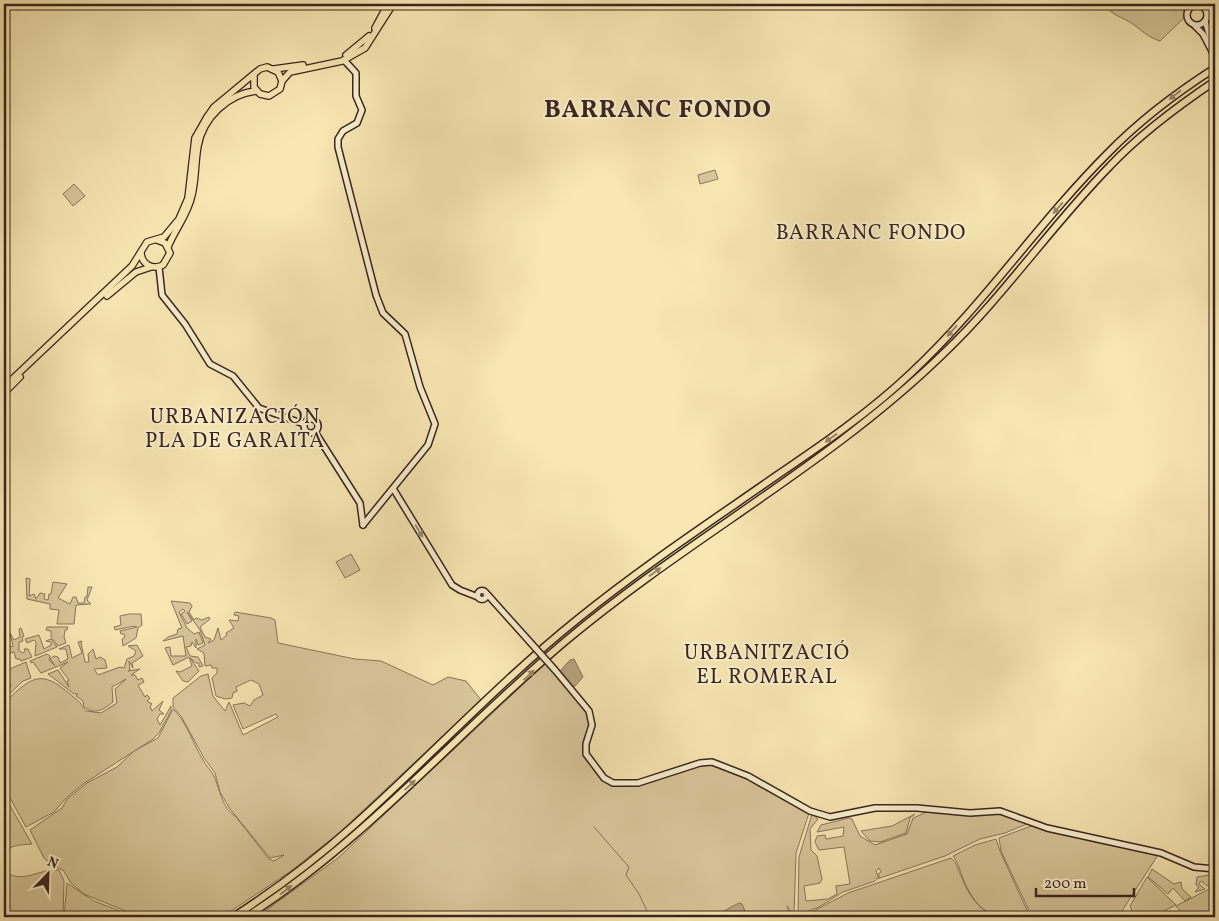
<svg xmlns="http://www.w3.org/2000/svg" width="1219" height="921" font-family="Vollkorn,serif">
  <style>
    .green { fill: #d8c69a; stroke: #88765c }
    .water { fill: #b7a580; stroke: #857259 }
    .lines { fill: none; stroke-linecap: round; stroke-linejoin: round }
    .stream { stroke: #857259; stroke-width: 1 }
    .secondary-casing { stroke: #39251e; stroke-width: 8 }
    .primary-casing { stroke: #39251e; stroke-width: 8 }
    .highway-casing { stroke: #39251e; stroke-width: 9 }
    .secondary { stroke: #faefce; stroke-width: 5 }
    .primary { stroke: #f8e7b3; stroke-width: 5.5 }
    .highway { stroke: #f8e7b3; stroke-width: 6 }
    .secondary-bridge-casing { stroke: #39251e; stroke-width: 8; stroke-linecap: butt }
    .secondary-bridge { stroke: #faefce; stroke-width: 5 }
    .oneway { fill: #988668 }
    .oneway2 { fill: #9a8a76 }
    .labels { text-anchor: middle; dominant-baseline: central; stroke-width: 4; stroke-linejoin: round; paint-order: stroke }
    .neighbourhood-label { font-size: 21px; letter-spacing: 1px; fill: #39251e; stroke: #faefce }
    .district-label { font-size: 25px; font-weight: bold; letter-spacing: 1px; fill: #39251e; stroke: #faefce }
  </style>
  <rect width="100%" height="100%" fill="#f8e7b3"/>
  <filter id="stains"><feTurbulence type="fractalNoise" baseFrequency=".004" numOctaves="4"/><feColorMatrix values="0 0 0 0 .2 0 0 0 0 .09 0 0 0 0 .02 0 0 0 .5 -.17"/></filter>
  <radialGradient id="worn" r=".72"><stop offset=".6" stop-color="#630" stop-opacity="0"/><stop offset="1" stop-color="#630" stop-opacity=".3"/></radialGradient>
  <g class="green">
    <path d="M1104,4H1180L1187,15L1160,41C1148,37 1142,31 1133,24C1122,17 1111,15 1104,4Z"/>
    <polygon points="715,170 718,179 700,184 698,175"/>
    <polygon points="74,184 85,196 73,206 63,194"/>
    <polygon points="351,554 360,570 345,578 336,562"/>
    <polygon points="26,578 30,579 29,596 34,594 36,599 40,593 45,594 44,599 48,600 49,594 51,594 53,582 67,584 58,598 70,604 73,597 76,597 78,603 84,603 85,597 87,597 88,587 92,587 87,600 91,604 76,605 74,624 57,624 59,610 50,609 50,604 27,599"/>
    <path d="M171,601L190,603L192,606L189,612L194,620L196,618L202,620L209,617L210,619L200,627L205,637L211,639L208,643L214,640L218,628L221,640L227,635L226,633L234,628L229,620L238,621L239,616L234,615L235,612L271,618L275,620L278,643L355,659L381,661L433,685L448,677L466,681L481,700L339,833L291,871L222,917L192,915L140,917L84,894L71,883L63,870L53,866L44,858L30,830L62,808L67,799L87,783L117,767L134,751L158,738L173,709C187,722 193,744 203,760C206,766 211,770 214,776C220,790 222,808 236,817L269,859L274,861L284,855L270,858L230,809L220,792L215,773L204,758L181,716L173,707V698L201,676L208,674L213,696L225,711L229,702L243,735L278,717L276,714L243,729L233,705L244,703L250,706L254,700L263,695L259,684L251,680L236,687L237,691L233,693L232,698L225,699L216,696L212,678L217,673V668H212L211,665L205,666L204,653L197,649L205,645L200,630L187,612L192,621L187,624L181,614L185,611L183,609L179,612L187,628L194,634L199,632L203,643L198,645L196,639V648L192,642L191,646L186,647L190,656L198,657L203,666L199,667V663H196L190,658L199,671L188,682L183,681L176,671L180,672L192,666L189,657L173,665L165,648L170,647L171,656H186L183,636L163,641L168,637L177,634L178,629L182,628Z"/>
    <polygon points="129,614 141,614 142,625 138,628 136,638 123,646 122,639 125,637 124,634 121,634 120,631 137,627 134,626 115,630 114,627 121,625 120,616"/>
    <polygon points="47,627 68,627 67,630 65,630 64,637 66,643 58,646 51,637 51,631 46,630"/>
    <polygon points="21,628 24,636 22,637 23,641 19,642 19,651 23,653 25,651 24,649 28,649 32,657 21,661 20,659 16,659 14,652 6,654 4,660 4,649 13,646 10,633 14,640 20,637 19,629"/>
    <polygon points="39,635 44,649 51,645 51,642 46,641 51,639 57,647 35,656 36,642 34,640 27,643 25,639"/>
    <path d="M82,641L81,643L85,662H89L88,654L93,649L96,659L100,657L105,660L107,668L94,669L98,675L120,667L124,668L127,659L134,656L136,651L128,646L137,645L143,656L132,663L133,668L129,661L130,670L128,671L140,669L131,675H135L138,680L142,678L144,682L138,685L145,697L147,695L150,698L147,701L152,704L150,706L152,711L163,701L159,710L164,714H160L157,719L160,725L171,706V711L159,733L153,739L83,784L67,797L54,812L26,827L4,787V703C36,672 43,670 77,700C82,703 82,708 86,711L101,713L117,703L115,689L126,679L112,687L113,702C103,710 95,715 84,707L83,701L76,696L78,694H74L48,674L58,670L69,687L67,681L69,680L60,668L68,662L41,673L33,662L31,663L30,661L47,654L50,656L49,660L55,666L50,659L54,656L58,657L60,663L68,659L66,649H59L69,645L72,658L82,653L78,642Z"/>
    <polygon points="26,662 31,678 23,681 4,699 4,688 11,686 5,671"/>
    <polygon points="546,663 588,713 589,729 584,743 589,761 607,783 634,786 708,763 723,767 776,792 809,813 796,853 794,916 787,906 790,917 257,917 338,858"/>
    <path d="M9,804L32,844C21,845 9,844 4,855V807Z"/>
    <polygon points="929,811 972,816 1001,813 1026,821 1027,824 1005,833 980,839 945,856 880,878 878,874 881,872 879,868 876,871 879,879 877,878 875,881 843,892 819,907 798,915 799,857 812,814 818,819 810,829 811,850 817,856 822,879 820,883 804,886 806,901 828,899 837,894 836,886 850,884 844,847 819,850 815,842 817,836 825,835 826,839 843,836 844,827 817,832 821,825 849,818 852,819 860,836 875,845 907,834 913,818"/>
    <polygon points="915,814 910,818 906,833 880,842 870,841 861,831 892,826"/>
    <polygon points="1031,826 1095,842 1158,855 1118,917 1032,917 1001,851 999,838"/>
    <path d="M996,839L1000,851L1030,917C994,917 980,917 964,881C960,872 959,864 953,856L975,845Z"/>
    <path d="M951,858C957,863 958,870 962,878C969,896 978,908 994,917H807L806,915L848,893Z"/>
    <polygon points="1152,869 1174,884 1181,882 1182,889 1191,897 1185,901 1173,888 1168,894 1148,877"/>
    <path d="M4,870C20,886 40,868 59,870L64,881L63,917H4Z"/>
    <polygon points="1215,874 1215,884 1209,887 1201,881 1199,884 1205,889 1195,892 1199,887 1196,885 1197,877"/>
    <polygon points="1147,877 1176,905 1153,916 1139,917 1133,913 1130,906"/>
    <polygon points="67,883 94,901 135,917 64,917"/>
    <polygon points="1215,886 1215,905 1212,917 1186,917 1176,906"/>
  </g>
  <g class="water">
    <polygon points="574,659 583,677 575,686 572,686 560,671 570,660"/>
    <polygon points="739,903 742,904 745,911 734,917 718,917 718,914"/>
  </g>
  <g class="lines">
    <g class="stream">
      <polyline points="594,827 629,867 626,875 639,894 650,917"/>
      <polyline points="1212,888 1215,891"/>
      <polyline points="1213,917 1215,907"/>
    </g>
    <g class="secondary-casing">
      <g id="secondary">
        <circle cx="1197" cy="15" r="10"/>
        <polyline points="1202,6 1214,10 1212,25"/>
        <polyline points="1205,21 1214,50"/>
        <polyline points="1195,26 1203,34 1215,57"/>
        <polyline points="344,60 356,73 356,96 362,110 357,123 343,131 338,139 338,147 376,295 383,313 405,334 420,387 435,424 428,445 363,525"/>
        <polyline points="159,267 162,295 185,324 210,364 233,376 259,408 304,424"/>
        <circle cx="311" cy="426" r="7"/>
        <polyline points="315,432 360,503 363,525"/>
        <polyline points="394,490 452,585 460,590 478,597"/>
        <circle cx="482" cy="595" r="4.5"/>
        <polyline points="487,594 530,642"/>
        <polyline points="555,670 589,711 592,725 586,744 586,754 604,778 613,783 638,783 700,763 712,762 748,776 810,811 830,817 875,808 917,808 970,813 1000,811 1047,828 1161,853 1194,867 1215,869"/>
      </g>
    </g>
    <g class="primary-casing">
      <g id="primary">
        <polyline points="375,28 388,4"/>
        <polyline points="346,55 369,36"/>
        <polyline points="274,69 303,65"/>
        <polyline points="282,81 290,72 342,61 365,48 393,4"/>
        <path d="M168,247C175,229 188,215 192,195C196,179 195,162 198,146C203,118 228,94 256,91"/>
        <path d="M141,253C142,265 153,270 163,265L170,253L165,243L157,240"/>
        <polyline points="107,296 136,272 151,267"/>
        <polyline points="4,387 132,266 147,242 164,237 179,219 188,198 195,138 207,117 214,107 260,69 267,67 278,72 282,81 280,89 269,96 260,94 254,87 254,75"/>
        <polyline points="4,393 20,377"/>
      </g>
    </g>
    <g class="highway-casing">
      <g id="highway">
        <path d="M233,917C275,890 315,860 353,826C429,758 499,682 579,618C642,567 710,522 776,476C823,444 870,412 911,373C983,306 1038,223 1108,153C1140,120 1176,93 1215,68"/>
        <path d="M246,917C366,841 459,730 568,639C689,538 830,464 943,354C1004,296 1051,226 1110,166C1141,133 1178,106 1215,81"/>
      </g>
    </g>
    <use href="#secondary" class="secondary"/>
    <use href="#primary" class="primary"/>
    <use href="#highway" class="highway"/>
    <g class="secondary-bridge-casing">
      <polyline id="secondary-bridge" points="530,642 555,670"/>
    </g>
    <use href="#secondary-bridge" class="secondary-bridge"/>
  </g>
  <defs><path id="oneway-solid" d="M-6-.8H1V-3.2L6.5 0L1 3.2V.8H-6Z" transform="scale(1.25)"/></defs>
  <g class="oneway">
    <use href="#oneway-solid" transform="translate(1175 95) rotate(142)"/>
    <use href="#oneway-solid" transform="translate(1058 208) rotate(131)"/>
    <use href="#oneway-solid" transform="translate(952 331) rotate(132)"/>
    <use href="#oneway-solid" transform="translate(831 438) rotate(144)"/>
    <use href="#oneway-solid" transform="translate(655 572) rotate(-36)"/>
    <use href="#oneway-solid" transform="translate(529 675) rotate(-43)"/>
    <use href="#oneway-solid" transform="translate(410 785) rotate(-43)"/>
    <use href="#oneway-solid" transform="translate(286 890) rotate(-37)"/>
  </g>
  <use class="oneway2" href="#oneway-solid" transform="translate(419 531) rotate(59)"/>
  <g class="labels">
    <g class="neighbourhood-label">
      <text x="871" y="233">BARRANC FONDO</text>
      <text x="235" y="417">URBANIZACIÓN<tspan x="235" dy="24">PLA DE GARAITA</tspan></text>
      <text x="767" y="653">URBANITZACIÓ<tspan x="767" dy="24">EL ROMERAL</tspan></text>
    </g>
    <g class="district-label">
      <text x="658" y="110">BARRANC FONDO</text>
    </g>
  </g>
  <rect width="1219" height="921" fill="none" stroke="#f8e7b3" stroke-width="20"/>
  <rect x="5" y="5" width="1209" height="911" fill="none" stroke="#39251e" stroke-width="2.5"/>
  <rect x="10" y="10" width="1199" height="901" fill="none" stroke="#39251e"/>
  <g transform="translate(48 874) rotate(23)" stroke="#faefce" stroke-width="4" paint-order="stroke">
  <path d="M0-4L9 19L0 12L-9 19Z" fill="#39251e"/>
  <text y="-8" font-size="14" font-weight="bold" text-anchor="middle" fill="#39251e">N</text>
  </g>
  <path d="M1036 888v8h98v-8" fill="none" stroke="#39251e" stroke-width="2.5"/>
  <text x="1044" y="888" font-size="15" fill="#39251e" stroke="#faefce" stroke-width="4" paint-order="stroke">200 m</text>
  <rect width="100%" height="100%" filter="url(#stains)"/>
  <rect width="100%" height="100%" fill="url(#worn)"/>
</svg>
